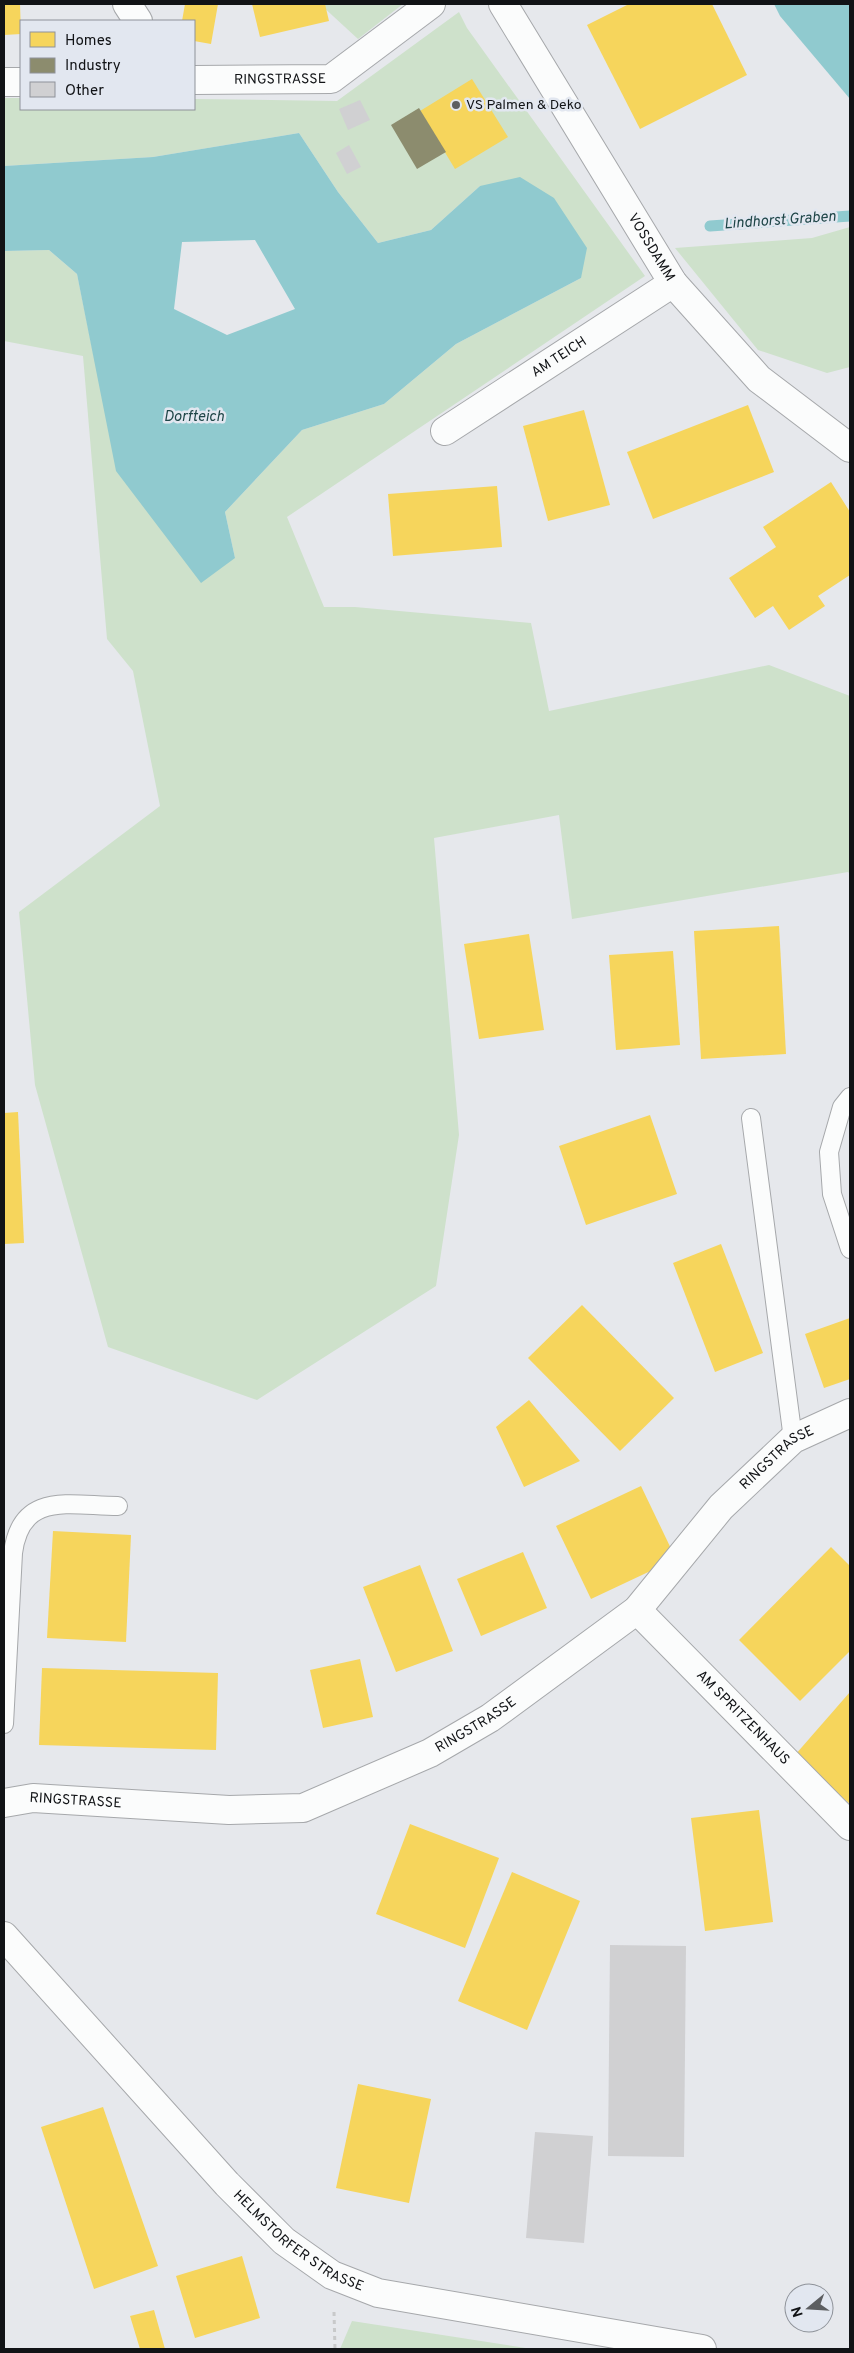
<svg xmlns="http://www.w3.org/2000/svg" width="854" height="2353" font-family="Overpass,sans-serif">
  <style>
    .green { fill: #cee1cb }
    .water { fill: #90cacf; fill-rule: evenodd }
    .homes { fill: #f6d55c }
    .industry { fill: #8c8c6e }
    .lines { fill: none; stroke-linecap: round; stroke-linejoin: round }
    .stream { stroke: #90cacf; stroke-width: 11 }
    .building { fill: #d0d0d2 }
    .lane-casing { stroke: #a6a8ab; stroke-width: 20 }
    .street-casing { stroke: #a6a8ab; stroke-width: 30 }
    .path { stroke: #c8c9ca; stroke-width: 3; stroke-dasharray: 4 4; stroke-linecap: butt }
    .lane { stroke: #fbfcfc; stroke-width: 18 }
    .street { stroke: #fbfcfc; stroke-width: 28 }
    .poi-dot { fill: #5c5e61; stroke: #e2e7f0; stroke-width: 2 }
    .labels { text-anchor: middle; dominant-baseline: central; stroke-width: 5; stroke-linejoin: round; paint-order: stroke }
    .street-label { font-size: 14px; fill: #111316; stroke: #e2e7f0 }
    .poi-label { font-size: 14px; fill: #111316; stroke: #e2e7f0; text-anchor: start }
    .water-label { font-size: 15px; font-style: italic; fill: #1e4547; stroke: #e2e7f0 }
  </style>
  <rect width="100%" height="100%" fill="#e6e8ec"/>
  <g class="green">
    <polygon points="320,4 403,4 358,39"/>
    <polygon points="459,12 467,28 645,276 287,517 324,607 355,607 531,623 549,711 769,665 850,696 850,874 848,872 572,919 559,815 434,838 459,1135 436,1286 257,1400 108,1347 35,1085 19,912 160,806 133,671 107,639 83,356 4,341 4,251 49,250 77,274 94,357 235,558 225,512 302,430 384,404 456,344 581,278 480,186 431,230 378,243 338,192 299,133 153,157 4,166 4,98 21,98 21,109 194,109 194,99 337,101"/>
    <polygon points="850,227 850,367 827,373 758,350 675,248 812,238"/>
    <polygon points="352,2321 532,2349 340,2349"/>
  </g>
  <g class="water">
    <polygon points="774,4 850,4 850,99 780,16"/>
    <path d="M299,133L338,192L378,243L431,230L480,186L520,177L554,198L587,248L581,278L456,344L384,404L302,430L225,512L235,558L201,583L116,471L77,274L49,250L4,251V166L153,157ZM255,240L295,309L227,335L174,309L182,242Z"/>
  </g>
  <g class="homes">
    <polygon points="4,4 20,4 21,34 4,35"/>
    <polygon points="185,4 218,4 211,44 194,41 194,21 182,21"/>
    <polygon points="252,4 325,4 329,21 260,37"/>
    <polygon points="629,4 712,4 747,75 640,129 587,25"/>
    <polygon points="472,79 508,137 455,169 420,111"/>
    <polygon points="748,405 774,472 653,519 627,452"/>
    <polygon points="584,410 610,505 548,521 523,426"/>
    <polygon points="831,482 850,512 850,575 818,596 825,606 789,630 773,606 755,618 729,578 776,547 763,527"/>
    <polygon points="497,486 502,547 393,556 388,494"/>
    <polygon points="779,926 786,1054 701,1059 694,931"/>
    <polygon points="529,934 544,1030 479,1039 464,944"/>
    <polygon points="673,951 680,1045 616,1050 609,955"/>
    <polygon points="18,1112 24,1243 4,1244 4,1113"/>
    <polygon points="650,1115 677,1194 586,1225 559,1146"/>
    <polygon points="721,1244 763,1353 715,1372 673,1263"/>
    <polygon points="582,1305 674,1398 620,1451 528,1358"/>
    <polygon points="850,1318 850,1379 824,1388 805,1334"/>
    <polygon points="529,1400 580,1461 524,1487 496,1427"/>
    <polygon points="641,1486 676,1559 591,1599 556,1526"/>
    <polygon points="53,1531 131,1535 126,1642 47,1638"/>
    <polygon points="831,1547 850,1566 850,1651 800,1701 739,1640"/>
    <polygon points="523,1552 547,1608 481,1636 457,1579"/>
    <polygon points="420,1565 453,1651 396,1672 363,1587"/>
    <polygon points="360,1659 373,1717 323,1728 310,1670"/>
    <polygon points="42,1668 218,1673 216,1750 39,1745"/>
    <polygon points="850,1692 850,1804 795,1755"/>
    <polygon points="759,1810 773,1922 705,1931 691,1818"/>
    <polygon points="410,1824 499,1858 465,1948 376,1914"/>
    <polygon points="512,1872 580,1901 527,2030 458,2001"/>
    <polygon points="358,2084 431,2099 409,2203 336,2188"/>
    <polygon points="103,2107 158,2266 94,2289 41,2127"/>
    <polygon points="242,2256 260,2318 195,2338 176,2276"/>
    <polygon points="154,2310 165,2349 140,2349 130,2316"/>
  </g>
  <polygon class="industry" points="419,108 446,152 417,169 391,125"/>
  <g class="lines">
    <polyline class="stream" points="710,226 850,216"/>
  </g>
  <g class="building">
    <polygon points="360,100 370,120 348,130 339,109"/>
    <polygon points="349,145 361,167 347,174 336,153"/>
    <polygon points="610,1945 686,1946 684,2157 608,2156"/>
    <polygon points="535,2132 593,2136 584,2243 526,2238"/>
  </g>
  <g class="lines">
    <g class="lane-casing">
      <g id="lane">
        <polyline points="850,1097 842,1107 829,1152 832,1194 850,1249"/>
        <polyline points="751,1118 793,1439"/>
        <path d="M4,1724L13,1553C21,1490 71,1506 118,1506"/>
      </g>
    </g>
    <g class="street-casing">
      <g id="street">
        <polyline points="127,4 138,21"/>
        <path id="s1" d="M503,4L673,283L759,379L850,448"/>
        <path id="s2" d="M194,80L331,79L431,4"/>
        <polyline points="4,82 21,82"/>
        <path id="s3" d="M445,431L673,283"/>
        <path id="s4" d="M637,1610L850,1826"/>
        <path id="s5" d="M4,1803L33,1798L229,1810L303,1808L430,1753L490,1718L637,1610L721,1507L793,1439L850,1413"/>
        <path id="s6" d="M4,1936L227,2184L284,2241L332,2275L378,2293L702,2349"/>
      </g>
    </g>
    <polyline class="path" points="334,2312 335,2349"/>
    <use href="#lane" class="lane"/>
    <use href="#street" class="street"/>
  </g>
  <circle class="poi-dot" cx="456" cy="105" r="5"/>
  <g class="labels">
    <g class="street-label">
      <text stroke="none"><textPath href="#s2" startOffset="86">RINGSTRASSE</textPath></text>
      <text stroke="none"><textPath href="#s1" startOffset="285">VOSSDAMM</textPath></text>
      <text stroke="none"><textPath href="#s3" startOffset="136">AM TEICH</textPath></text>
      <text stroke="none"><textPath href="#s5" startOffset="898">RINGSTRASSE</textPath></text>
      <text stroke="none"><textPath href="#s4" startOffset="151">AM SPRITZENHAUS</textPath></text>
      <text stroke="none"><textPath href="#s5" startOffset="492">RINGSTRASSE</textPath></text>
      <text stroke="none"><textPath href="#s5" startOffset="72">RINGSTRASSE</textPath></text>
      <text stroke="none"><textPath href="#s6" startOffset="426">HELMSTORFER STRASSE</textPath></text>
    </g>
    <g class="poi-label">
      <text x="466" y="105">VS Palmen &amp; Deko</text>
    </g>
    <g class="water-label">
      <text transform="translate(780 221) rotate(-4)">Lindhorst Graben</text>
      <text x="194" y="417">Dorfteich</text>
    </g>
  </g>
  <rect width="854" height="2353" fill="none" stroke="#111316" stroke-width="10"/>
  <rect x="20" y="20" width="175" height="90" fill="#e2e7f0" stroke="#8e9299"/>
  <rect x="30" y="32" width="25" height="15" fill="#f6d55c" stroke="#8e9299"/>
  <text x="65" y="45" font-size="15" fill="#111316">Homes</text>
  <rect x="30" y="58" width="25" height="15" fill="#8c8c6e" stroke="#8e9299"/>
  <text x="65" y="70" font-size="15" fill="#111316">Industry</text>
  <rect x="30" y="82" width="25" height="15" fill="#d0d0d2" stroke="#8e9299"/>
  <text x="65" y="95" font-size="15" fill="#111316">Other</text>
  <g transform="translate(809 2308) rotate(252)"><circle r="24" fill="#e2e7f0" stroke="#8e9299"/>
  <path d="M0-4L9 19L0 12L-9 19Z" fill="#5c5e61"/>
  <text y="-8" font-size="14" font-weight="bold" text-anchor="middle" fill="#111316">N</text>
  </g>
</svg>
